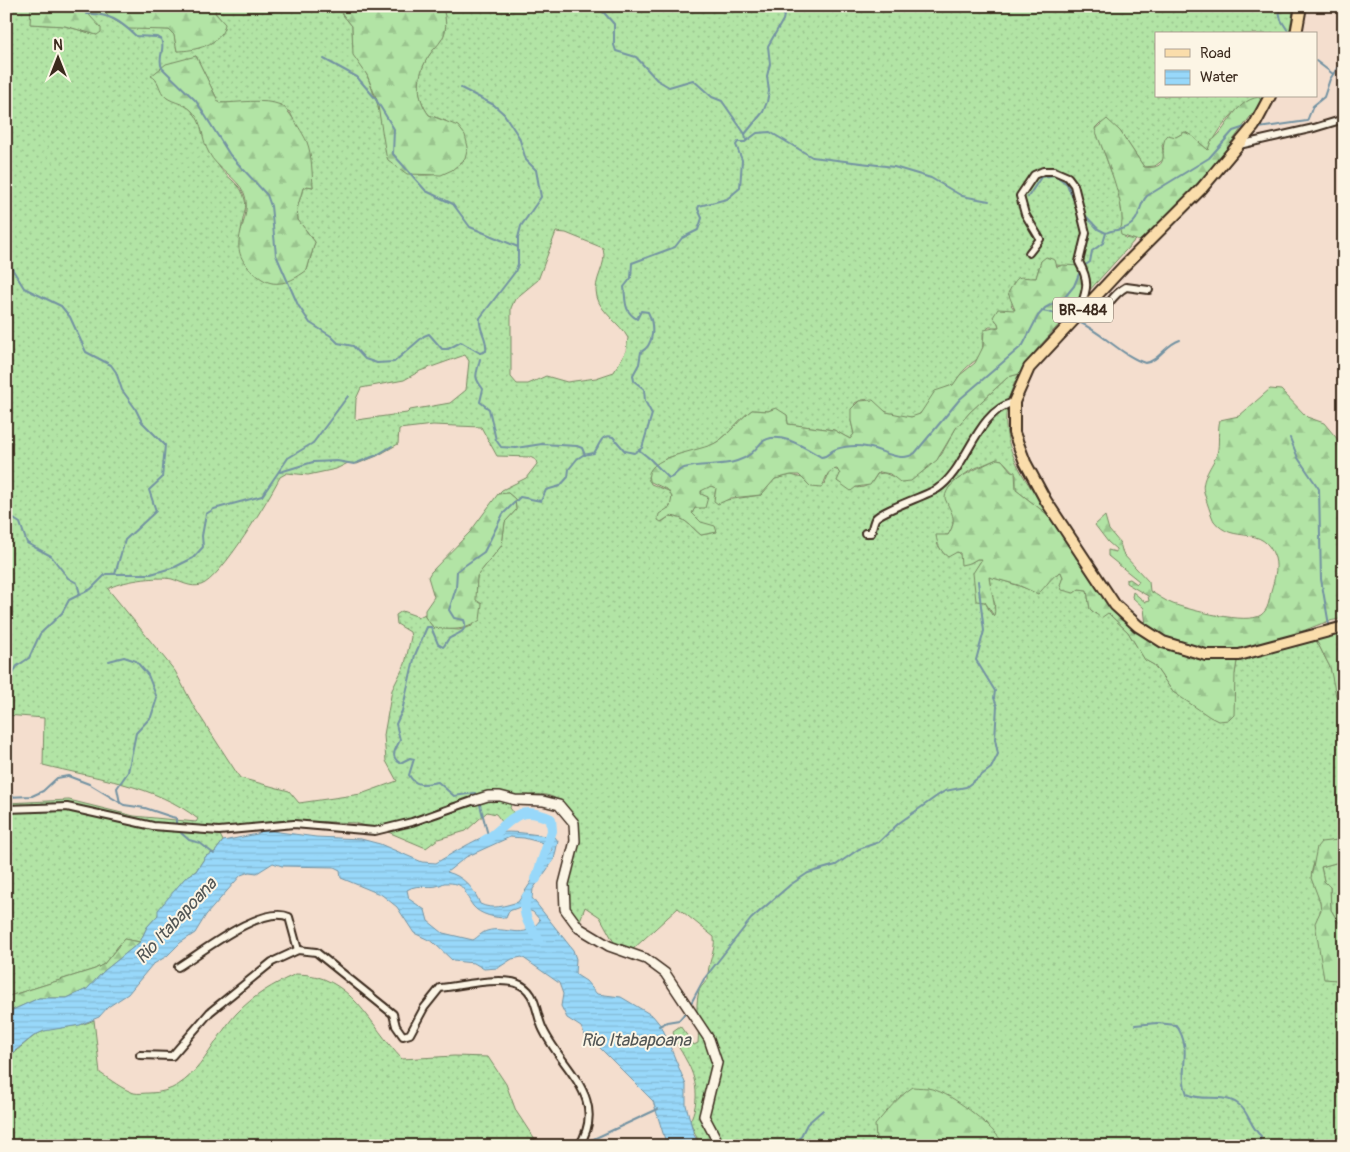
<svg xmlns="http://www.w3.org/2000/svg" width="1350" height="1152" font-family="Pangolin,sans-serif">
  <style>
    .grass { fill: url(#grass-dots); stroke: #768762; fill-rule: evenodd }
    .forest { fill: url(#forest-firs); stroke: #768762 }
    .water { fill: url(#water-rules); stroke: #7392a2; fill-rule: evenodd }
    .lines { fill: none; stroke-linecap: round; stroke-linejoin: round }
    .stream { stroke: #7392a2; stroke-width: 2 }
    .river { stroke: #98d8fa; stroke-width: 10 }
    .street-casing { stroke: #3b2a1e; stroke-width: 10 }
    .secondary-casing { stroke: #3b2a1e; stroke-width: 12 }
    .primary-casing { stroke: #3b2a1e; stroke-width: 14 }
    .street { stroke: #fcf5e5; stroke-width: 6 }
    .secondary { stroke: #fcf5e5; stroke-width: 9 }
    .primary { stroke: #faddab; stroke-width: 10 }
    .labels { text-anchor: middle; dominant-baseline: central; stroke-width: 4; stroke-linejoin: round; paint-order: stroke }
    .shield { fill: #fcf5e5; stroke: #75675a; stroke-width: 1 }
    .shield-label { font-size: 15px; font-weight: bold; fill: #3b2a1e }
    .water-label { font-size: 18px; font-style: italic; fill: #525655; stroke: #fcf5e5 }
  </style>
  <defs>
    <pattern id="grass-dots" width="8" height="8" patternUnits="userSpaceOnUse" patternTransform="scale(1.25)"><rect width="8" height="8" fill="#b2e4a5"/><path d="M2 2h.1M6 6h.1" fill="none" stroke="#9ac48e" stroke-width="1.8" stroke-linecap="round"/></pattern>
    <pattern id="forest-firs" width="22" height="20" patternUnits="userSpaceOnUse" patternTransform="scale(1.25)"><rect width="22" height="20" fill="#b2e4a5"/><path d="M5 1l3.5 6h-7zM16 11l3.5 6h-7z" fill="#9ac48e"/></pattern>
    <pattern id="water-rules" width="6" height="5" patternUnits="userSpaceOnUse" patternTransform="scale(1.25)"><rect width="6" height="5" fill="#98d8fa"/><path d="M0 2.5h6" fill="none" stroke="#84bad6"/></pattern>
  </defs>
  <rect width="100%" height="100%" fill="#f4dece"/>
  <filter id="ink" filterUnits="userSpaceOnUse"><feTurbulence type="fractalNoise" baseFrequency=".02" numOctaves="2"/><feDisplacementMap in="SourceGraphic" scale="10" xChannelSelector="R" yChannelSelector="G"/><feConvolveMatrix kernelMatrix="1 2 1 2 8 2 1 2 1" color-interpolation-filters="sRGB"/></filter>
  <g filter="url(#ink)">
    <g class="grass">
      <path d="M6,6H31V24L65,26L97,35L86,6H99L109,17L152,29L169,30L174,35L177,51L200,48L221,20L215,12L216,6H329L339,10L352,26L353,48L367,75L381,114L419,175C437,176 453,172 465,159L446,121L429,115C416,98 416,76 428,57C432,50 438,45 442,39C447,30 446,21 444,12L451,6H1294L1289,34H1156V96H1264L1261,101L1258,97C1235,105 1219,129 1208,150L1192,136L1185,132L1162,145L1164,159L1155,166L1144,167L1120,131L1100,123L1095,128L1119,193L1125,238L1135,240L1087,293L1080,266C1063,265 1057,267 1041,261L1036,278H1032L1011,305L1015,310L1009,311L995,320L998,323L999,327H989L983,334C984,365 975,355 960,375C957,378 957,382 953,385C930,391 926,416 912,417C905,417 891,414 885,411C873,405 872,394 855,403L851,421L854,434L850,439L834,430L788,424L787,415L773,409L768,411L752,410C736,421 727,439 708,447C684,457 662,450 648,477L651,484L671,492L672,502L668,510L663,511L662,522L670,516C685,517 690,526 701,535L712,533L692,513L695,508H701L705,496L701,494L702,488L711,486L716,488L714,498L726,500L761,495L775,479L791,475L825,484L829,471L834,469L839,471L840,477L837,481C852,489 868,493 877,474L884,473L894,477L921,473L941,455L956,428L970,412L1008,377L1019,374C987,432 1019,472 1053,519L1016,490V475L1002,460L997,459L971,470L954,482L946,501C956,510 955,525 948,535H945L937,544L945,555L957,552L970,563L977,559H982L976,569L979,600L985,602L992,615L995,604L992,598L989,576L1028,589L1061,572L1063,577L1061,583L1074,593L1079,589L1087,590L1090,609L1095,614L1108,613L1128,632L1145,660L1154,665L1173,692L1199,708L1235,674L1237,661L1316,640L1330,667L1340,705L1344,709V931L1331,910L1330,887L1324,881L1321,867L1339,862L1317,857C1304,883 1317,882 1321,904C1321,909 1319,914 1319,919C1319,952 1317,953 1337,980L1344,966V1146H1001V1140L962,1106L901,1095L895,1105L884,1114L876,1138L884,1146H700L690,1121C700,1101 697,1079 686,1060C681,1050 674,1042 673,1031L680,1026L694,1045L698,1043C700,1025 694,1009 699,991C700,987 705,983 708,979C707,963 716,952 714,937L678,908L632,950L616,946L600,917L585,907L578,926L565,902L578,827C570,802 548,787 522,798C517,800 516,803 511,804L510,808L518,818L503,823L496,814L487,812L466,831L438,839L426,848L388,832L355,823L285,820L217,829L223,841L215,852L206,856L196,871L185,878L159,910L158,915L147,927L140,942L124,939L104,964L95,969L6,997V803L69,800L134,816L196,822L198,819C156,785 94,778 43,765L44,718L6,715ZM196,56L219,103H271L290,112L300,134L306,140L313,187L307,186L303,188L297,209L298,220L315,242L307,270C288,284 271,275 250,270C238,251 239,241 243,219C244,213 247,207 245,200C242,184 229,180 220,168C206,150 206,124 191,110C184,103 176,101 167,98L154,77ZM556,232L566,233L603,248C608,266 592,279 597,297C601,313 620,323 628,338L626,351L614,372L596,378L567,382L546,376L528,384H517L511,377V308L515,299L538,280ZM465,355L469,361L466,390L450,403L410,410L407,413L357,420L355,418L356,399L361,388L404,380L420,371ZM433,425L481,427L497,456L530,457L536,460L537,464L526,478L502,490L498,494L508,493L515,499L516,510L505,522L502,545L477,576L472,626L459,630L434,628L425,617V614L419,617L402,611L396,615L397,624L410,632L411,637L405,664L392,690L384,735L386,761L397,781L361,794L299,803L289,791L240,778L194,707L175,671L108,589C119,581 158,576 172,579C181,582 191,588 201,585C221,579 270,497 280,477L287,473L308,475L336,469L348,463L357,464L377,456L398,444L399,429Z"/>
      <path d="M296,974C352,974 369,1025 402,1059L454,1056L488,1057L506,1084L516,1111L539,1146H6V1058C20,1050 30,1036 44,1031C61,1026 78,1028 94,1020L100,1073C111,1080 122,1089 134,1093C138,1094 144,1093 149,1093C195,1093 210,1043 236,1014C253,996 273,984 296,974Z"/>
    </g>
    <g class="forest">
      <polygon points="31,6 86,6 90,16 101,28 101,32 97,35 65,26 30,24"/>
      <path d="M99,6H216L215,13L225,24C222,45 194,51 177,51L174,35L169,30L129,29L109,17Z"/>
      <path d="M329,6H451L444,12C446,21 447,30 442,39C438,46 432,50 428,57C416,76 416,98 429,115L458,126L465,135L468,147L465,159L452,170L441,175L407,174L388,160L386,155L377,100L367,75L353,55L352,26L339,10Z"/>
      <path d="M196,56L219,103C238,103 263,98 281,105C287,107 304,135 307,142C312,155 312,173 313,187L307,186L303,188L297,209L298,220L315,242L307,270C294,280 278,289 262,279C215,247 256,224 244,193C237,177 217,169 209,153C201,139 204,124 192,111C184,102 169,103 163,94C158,87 159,80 151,76L166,64Z"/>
      <path d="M1259,97L1261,101L1259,105L1216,163L1175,208L1139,241L1121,235L1120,230C1130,211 1102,149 1095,129L1107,119L1120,131L1144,167C1175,171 1156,145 1168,135L1176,137L1185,132L1192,136L1208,150L1211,141C1227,132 1233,101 1259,97Z"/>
      <path d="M1046,257L1055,260L1057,267L1063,265L1080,266L1086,279L1081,300L1038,348L1019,374L1008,377L970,412L956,428L937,460L911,481L900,482L890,474L880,472L877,474L870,485L856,487L851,491L837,481L840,474L837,469C825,470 827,480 821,488L811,487L799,475H791L775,479L761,495L731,498L718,504L714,501L716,488L711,486L701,491V494L708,497L705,508H695L692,513L701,522L715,526L717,532L701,535C690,526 685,517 670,516L661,522L658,520L659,514L670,507L672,497L668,490L649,481C642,455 702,452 717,442C731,433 739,419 752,410L768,411L776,408L787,415L788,424L834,430L850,439L854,434L851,421V409L859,401L873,400L886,412L911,417L920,414L935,391L953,385L960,375L975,363L983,347L984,330L999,327L998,323L993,317L998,309L1015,310L1008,293C1020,272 1016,278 1036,278L1041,261Z"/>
      <path d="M1270,389L1281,390L1307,417L1324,423L1344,447V566L1338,573L1339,580L1344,586V619C1329,619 1314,627 1300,632C1279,639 1255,651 1233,652C1203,653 1171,643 1146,626L1144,608L1132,597L1133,592L1145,602L1149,601L1148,596L1126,583V580L1130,579L1137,584L1139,581L1108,556V550L1116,552V549L1108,542L1095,525L1105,516L1109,530L1120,543L1123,554L1149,582L1150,591C1157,595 1165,601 1173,604C1190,610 1247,625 1261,615C1269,609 1269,600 1271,591C1274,580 1278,569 1275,558C1263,522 1233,546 1214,521C1212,518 1205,497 1204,492C1200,480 1213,465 1217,454C1220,443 1217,430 1220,420L1239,416Z"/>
      <path d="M997,459L1002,460L1011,471L1015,472L1016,490L1053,519L1098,585L1164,646L1201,658L1237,661L1235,674L1234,715L1229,720L1218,721L1210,717L1173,692L1154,665L1145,660L1128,632L1108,613L1101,618L1090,609L1087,590L1079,589L1074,593L1062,590L1060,585L1063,577L1061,572C1053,574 1045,588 1038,594L1018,585L989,577C990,589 997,605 994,616L985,602L976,601L973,573L982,559H977L970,563L961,565L960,553L957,552L948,557C941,552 937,544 936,535H948C959,518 950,512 945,498C946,479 982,467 997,459Z"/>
      <path d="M508,493L515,499L516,510L505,522L502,545L477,576L476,600L482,604L480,620C465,631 452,630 434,628L425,617V610L434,597L428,577L431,572L470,532L498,494Z"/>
      <polygon points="1344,633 1344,709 1336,696 1330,667 1316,640"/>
      <polygon points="1338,840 1341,847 1339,862 1321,867 1324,881 1330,887 1331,910 1344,931 1344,966 1337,980 1324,979 1315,923 1321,910 1320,902 1311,878 1317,847 1321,842"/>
      <polygon points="124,939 140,942 104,971 87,989 67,998 39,998 6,1013 6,997 95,969 104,964"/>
      <path d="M913,1087C919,1088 926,1087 932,1089C954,1095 987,1122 1001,1140V1146H884L876,1138L875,1125C886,1112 899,1096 913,1087Z"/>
    </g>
    <path class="water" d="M264,830L316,837L361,839L380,844L422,862L436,863C446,857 484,834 494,833C514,830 535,835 555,837L558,841L554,860L533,889L532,898L573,950L576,959L575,974L586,981L597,994L621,997L653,1016L662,1027L686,1085V1105L694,1135L700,1146H667L653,1101L598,1046L588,1042L581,1027L567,1018L561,1006L563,994L559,983L522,957L512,959L498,968L484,969L474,963L453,961L433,942L414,933L397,907L382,895L341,878L340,870L334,867L282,866L273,863L257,873L249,872L241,875L206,915L195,933L180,943L167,956L152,965L128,994L108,1007L99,1017L80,1025L44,1031L35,1035L6,1058V1013L39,998H67L87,989L104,971L140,942L147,927L158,915V910L185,878L196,871L206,856L215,852L223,841L257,834ZM510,837L524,838L551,845L552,850L518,902C504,906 493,910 480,904C474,888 463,876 447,872L466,857ZM444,883C467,882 462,891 473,906C480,915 496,918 506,918L509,911L520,907L533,912L540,920C525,942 505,925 487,931C482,932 477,938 473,940L443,933L428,921L425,910L409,899L407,890C419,882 432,891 444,883Z"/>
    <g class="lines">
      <g class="stream">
        <polyline points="598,6 614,24 614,45 616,51 636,57 657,80 669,87 693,80 712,97 722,101 745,134 746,140"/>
        <polyline points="1278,6 1281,20 1288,31"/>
        <path d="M86,14C109,13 120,21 136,36L156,37L161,39C166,49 157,57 162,68L196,101L230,155L267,195L271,206L276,255L298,305L310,323L331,336L338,343L353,346L365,359L377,363L394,362L424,336L429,334L442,349H448L461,342L480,353"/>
        <polyline points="324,59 357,77 375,98 394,129 393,154 426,191 453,204 470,227 518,247"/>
        <polyline points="1316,61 1333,74"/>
        <path d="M461,88L494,105L504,114L519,137L526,160L536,170L541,197L521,226L518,238V264L515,272L480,318C478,330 488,338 486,351L480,353"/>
        <polyline points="1258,128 1307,121 1313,106 1324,97 1330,79 1344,58"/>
        <polyline points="745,134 763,112 767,102 769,91 767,76 770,64 768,46 783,20 786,6"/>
        <polyline points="1028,197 1041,177 1055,175 1067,184 1078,210"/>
        <path d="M1084,214L1098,229L1106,233C1113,229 1122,231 1129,226C1141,219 1138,205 1147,196L1209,158L1233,131L1248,126"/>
        <polyline points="6,259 24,288 61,306 70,317 86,352 111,365 116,372 122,390 135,408 142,422 165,445 162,478 149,490 156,511 125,540 115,574"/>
        <polyline points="1084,266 1090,262 1092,251 1103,243 1106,233"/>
        <polyline points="1042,311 1068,316"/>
        <path d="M1079,322C1101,332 1124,357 1145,363C1159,361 1166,344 1180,340"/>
        <path d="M480,359C477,375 472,375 483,389L480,402L489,409L496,440L501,447L516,448L542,444L577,446L582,448L585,455"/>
        <polyline points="1290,438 1298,458 1319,489 1321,579 1329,625"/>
        <path d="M639,450L649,458L669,478C676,477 676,470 684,468C701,463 720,467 737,461C748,458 754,451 761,443C777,428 807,449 821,457C828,457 829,452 834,450C843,446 858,445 866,447C882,449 900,464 915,453L960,399L1023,345L1038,316L1045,308L1065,297L1074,286L1081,269"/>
        <polyline points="280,472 313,462 337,461 354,464 377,455 392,446"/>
        <polyline points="6,514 20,523 27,543 51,556 68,578 77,583 80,594"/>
        <polyline points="1338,650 1344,662"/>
        <polyline points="109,661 124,657 136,661 148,675 157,698 151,717 136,733 128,772 117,788 120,803"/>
        <polyline points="6,680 11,678 17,666 29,658 40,634 62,613 69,600 91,589 106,574 151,574 175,567 193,558 203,547 202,536 206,514 214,509 262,496 288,458 313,443 348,396"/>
        <polyline points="6,797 32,796 43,791 57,778 68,776 89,784 124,805 145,808 172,817 176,818 176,824"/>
        <path d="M477,797L475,793L454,796L438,782C426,784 416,788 409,775L414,759L410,758L400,763C389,756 396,749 400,740L396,724L402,711L415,655L427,627H431L438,644L443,647C446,645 446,640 450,638C456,634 469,632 464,620L454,618L449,610L456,588L457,571L484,552L503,514L520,497L541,501L546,490L560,486L568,477L569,469L577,459L583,455L594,453C600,445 601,433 613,437L625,451L634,453L642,448L652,414L645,401L644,389L634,381L633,375L639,364L641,352C654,345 655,326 648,312L641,311L637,319C623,311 626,300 624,287L631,278L632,263L675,247L682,238L698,230L702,218L698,209L699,206L727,199L740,188L742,160L736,145L738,142H745L757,133L770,132L812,157L894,167L931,178L962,196L989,201"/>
        <polyline points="479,801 488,835"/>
        <polyline points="181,833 189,840 200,843 214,854"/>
        <polyline points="690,1005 704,979 751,919 790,885 808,873 836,865 859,849 879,842 899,823 937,796 945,791 966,787 991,768 998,754 995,739 997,706 994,698 995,691 976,660 984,631 978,581"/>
        <path d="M1135,1025L1157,1023L1176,1025C1194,1050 1177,1071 1187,1094C1202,1102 1223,1093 1238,1104C1248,1110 1250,1127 1261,1136L1259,1143L1255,1146"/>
        <polyline points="659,1026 667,1022 679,1020 686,1012"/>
        <polyline points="585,1143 658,1109"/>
        <polyline points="796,1146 807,1124 823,1110"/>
      </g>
      <g class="river">
        <path d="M484,841C510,827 513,801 551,819L552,831L536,879"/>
        <path d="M527,896C520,911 530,928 539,939"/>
      </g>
      <g class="street-casing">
        <g id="street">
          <polyline points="1239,145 1314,128 1344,119"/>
          <path d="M1029,253L1040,239L1025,214L1020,196L1034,175L1043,171H1054L1068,177L1074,185L1086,233L1079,262C1092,286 1085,292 1077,317C1109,320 1104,299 1126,287L1149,290"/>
          <path d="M865,533H871C872,529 873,523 875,519C880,511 925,496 937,489C968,469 975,412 1014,402"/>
          <polyline points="6,809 67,807 153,826 219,831 294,824 375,831 412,822 475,800"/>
          <path d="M178,967C201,953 262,904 289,917L298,950"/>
          <path d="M140,1055L172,1056L210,1012L272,962L298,950L316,952L393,1014L396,1026L403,1036L410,1034L424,1008L440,988C460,986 497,977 516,983C537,990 535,1011 542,1027C559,1067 610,1097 579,1146"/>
        </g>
      </g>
      <g class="secondary-casing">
        <polyline id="secondary" points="475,800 488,796 500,796 515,800 543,801 559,805 574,823 575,841 564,884 565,909 579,928 609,946 646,959 665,973 709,1039 717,1063 704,1116 720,1146"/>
      </g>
      <g class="primary-casing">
        <g id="primary">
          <polyline points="1296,34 1301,6"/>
          <polyline points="1270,96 1254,126 1202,188 1124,266 1029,368 1014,402 1014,433 1025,462 1046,501 1115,605 1138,626 1163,642 1206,655 1239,655 1344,627"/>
        </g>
      </g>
      <use href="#street" class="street"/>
      <use href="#secondary" class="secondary"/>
      <use href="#primary" class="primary"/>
    </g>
  </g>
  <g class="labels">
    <rect class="shield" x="1053" y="297.5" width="60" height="25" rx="4"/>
    <g class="shield-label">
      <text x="1083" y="310">BR-484</text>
    </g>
    <g class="water-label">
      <text transform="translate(176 921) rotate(-47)">Rio Itabapoana</text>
      <text x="636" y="1040">Rio Itabapoana</text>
    </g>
  </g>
  <rect width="1350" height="1152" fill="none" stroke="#fcf5e5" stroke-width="25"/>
  <rect x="12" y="12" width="1325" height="1127" fill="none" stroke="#3b2a1e" stroke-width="2" filter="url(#ink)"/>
  <rect x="1155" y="32" width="162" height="65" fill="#fcf5e5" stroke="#afa495"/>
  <rect x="1165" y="49" width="25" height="8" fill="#faddab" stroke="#afa495"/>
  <text x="1200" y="58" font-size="15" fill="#3b2a1e">Road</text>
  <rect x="1165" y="70" width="25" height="15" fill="url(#water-rules)" stroke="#afa495"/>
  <text x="1200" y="82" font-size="15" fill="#3b2a1e">Water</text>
  <g transform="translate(58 58)" stroke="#fcf5e5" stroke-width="4" paint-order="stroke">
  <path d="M0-4L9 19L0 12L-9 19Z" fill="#3b2a1e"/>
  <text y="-8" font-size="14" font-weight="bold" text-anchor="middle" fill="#3b2a1e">N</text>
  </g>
</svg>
